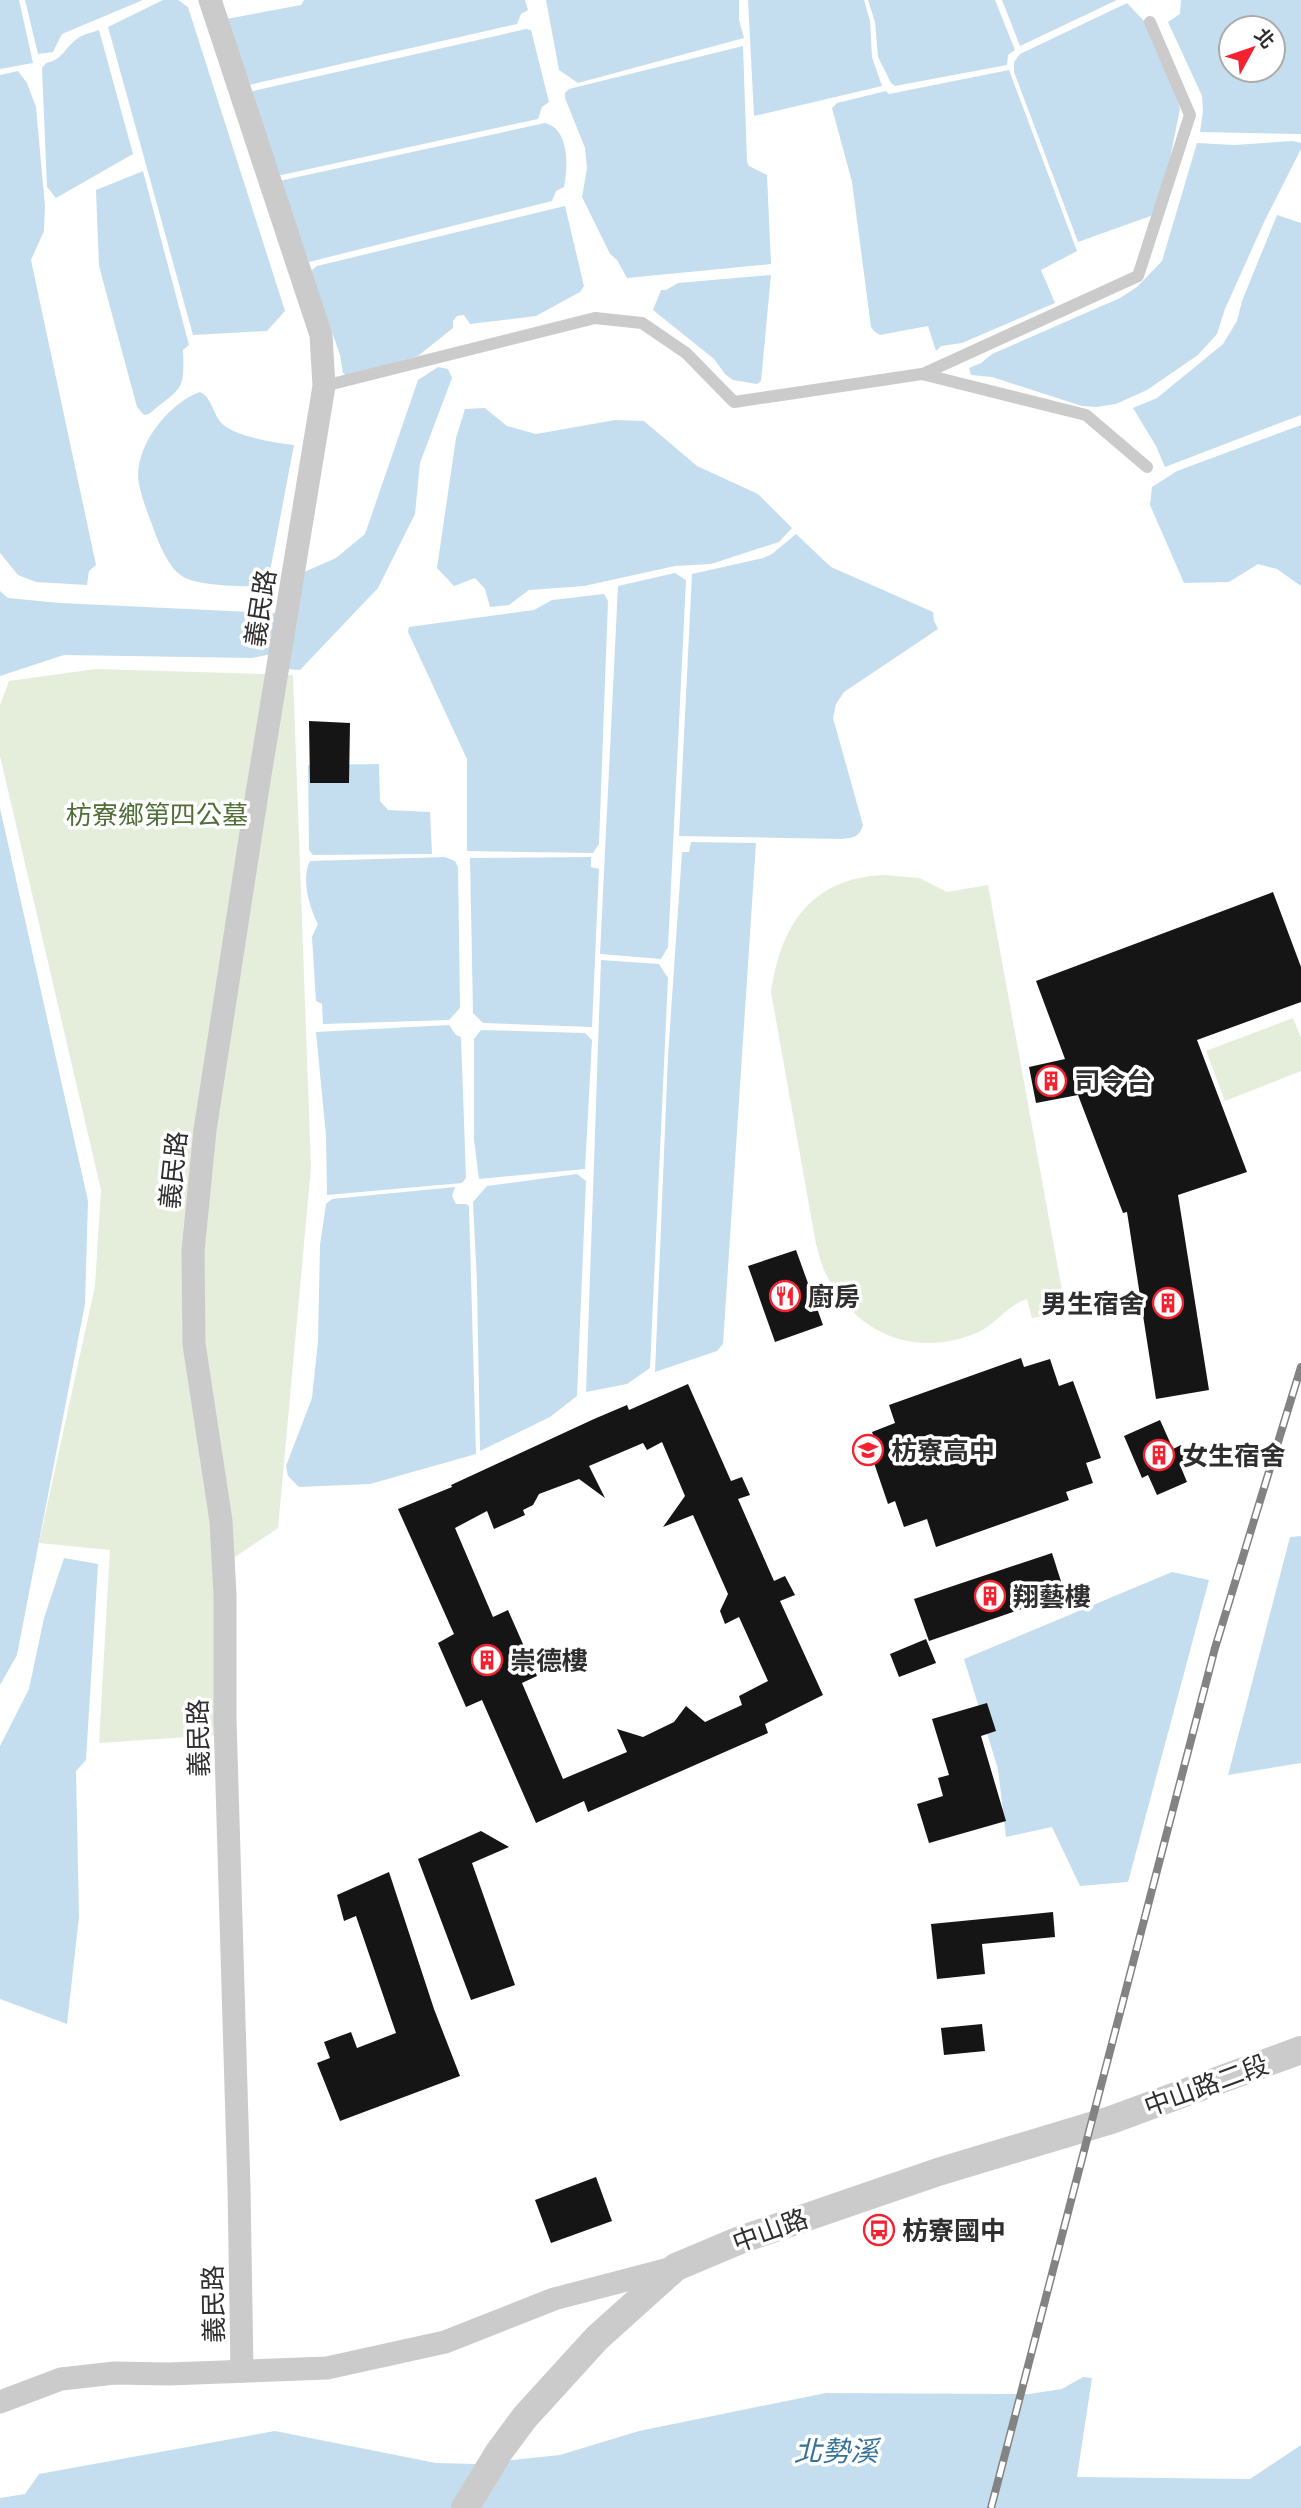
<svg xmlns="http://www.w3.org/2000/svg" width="1301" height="2508" font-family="Mulish,'Noto Sans TC',sans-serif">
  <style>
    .green { fill: #e5eddb }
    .water { fill: #c5deef; fill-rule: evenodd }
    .building { fill: #151515; fill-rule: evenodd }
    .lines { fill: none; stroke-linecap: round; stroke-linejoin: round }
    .service { stroke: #cbcbcb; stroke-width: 12 }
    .minor { stroke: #cbcbcb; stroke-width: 23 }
    .tertiary { stroke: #cbcbcb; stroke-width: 28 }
    .rail-casing { stroke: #838383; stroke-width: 8 }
    .rail { stroke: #fff; stroke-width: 5; stroke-dasharray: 16; stroke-linecap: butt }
    .labels { text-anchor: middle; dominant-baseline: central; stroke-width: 7; stroke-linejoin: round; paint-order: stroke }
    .street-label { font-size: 26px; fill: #2e2e2e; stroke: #fff }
    .park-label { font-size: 26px; fill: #516e38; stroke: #fff }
    .poi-label { font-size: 26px; font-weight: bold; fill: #2e2e2e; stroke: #fff; text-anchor: start }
    .water-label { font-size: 28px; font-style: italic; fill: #357198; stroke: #fff }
  </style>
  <rect width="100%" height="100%" fill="#fff"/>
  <g class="green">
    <polygon points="96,669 293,675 311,1167 278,1528 235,1557 235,1734 99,1743 110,1550 39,1543 95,1286 101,1190 0,756 0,705 9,681"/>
    <path d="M884,875L919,878L947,892L988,885L1066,1312L1032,1318L1027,1299C1009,1304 996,1324 979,1332C916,1359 856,1335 826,1274C821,1265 819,1254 816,1244L771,992C781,925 811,878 884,875Z"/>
    <polygon points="1293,1018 1301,1038 1301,1071 1225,1101 1206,1051"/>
  </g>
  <g class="water">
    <polygon points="0,0 19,0 33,63 0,69"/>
    <polygon points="25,0 143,0 62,34 53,52 38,54"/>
    <polygon points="163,0 178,0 188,7 285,311 267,331 193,335 108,27"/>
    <polygon points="304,0 525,0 528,10 521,14 517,24 249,85 226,19 301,5"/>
    <polygon points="546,0 739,0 739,20 744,38 578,83 559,70"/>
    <polygon points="748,0 864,0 870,21 872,57 882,86 754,116"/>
    <polygon points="868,0 995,0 1015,50 1008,55 1007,65 895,86 891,83 878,57 875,22"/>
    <polygon points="1002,0 1117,0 1020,46"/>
    <path d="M1181,0H1301V134L1200,132L1203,111L1202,96L1168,22L1180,14ZM1273,28V70H1231V28Z"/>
    <polygon points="1127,3 1144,21 1174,85 1180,109 1159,213 1078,242 1014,72 1014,62 1020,54"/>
    <polygon points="526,29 531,30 549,102 542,107 538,119 277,176 249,92"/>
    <path d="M99,30L133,154L56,198L47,187L42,68L46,63C63,60 65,47 77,39C82,34 92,33 99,30Z"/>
    <polygon points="743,46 747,162 749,166 767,175 771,264 627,278 617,260 610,254 582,197 587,168 585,148 565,98 565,93 569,89"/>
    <polygon points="1009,70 1077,251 1041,270 1055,303 962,343 941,346 936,351 928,326 880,335 875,332 871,327 852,182 832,108 837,103 886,91 889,94"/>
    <polygon points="18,71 27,83 36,107 45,206 44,231 31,260 96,565 89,571 87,585 36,582 18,575 0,553 0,75"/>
    <path d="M545,123C570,129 568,168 564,187L556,191L552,201L309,262L279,181Z"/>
    <polygon points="1293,141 1301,143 1301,149 1265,220 1225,309 1217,334 1198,355 1147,390 1116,404 1096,407 1082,406 992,377 971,375 969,368 981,363 992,354 1120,298 1137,287 1162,261 1197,143 1234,145"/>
    <path d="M143,171L189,345L183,350C185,393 181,387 149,414L144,415L137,407L99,266L96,190Z"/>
    <polygon points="565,206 584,286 580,292 536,316 470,324 464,315 457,316 453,321 453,328 418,356 347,376 343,373 340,355 311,271 317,266"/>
    <polygon points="1277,215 1301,223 1301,415 1165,467 1156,446 1133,408 1157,398 1223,344 1237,321 1242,301"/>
    <polygon points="771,275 761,381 757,384 733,380 725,374 714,359 653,310 661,290 666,290 678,283"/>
    <polygon points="438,367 448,369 452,378 420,463 415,514 378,588 300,670 285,669 288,651 252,658 64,655 0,676 0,591 8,598 60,603 295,614 302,573 336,558 365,534 418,380"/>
    <path d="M200,392C211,397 212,410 219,420C231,437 274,442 294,445L267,587C247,586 198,587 182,576C169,568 159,544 154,530C149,516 142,500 139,484C132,449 168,403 200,392Z"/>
    <polygon points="485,408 507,426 536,434 615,420 644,421 697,466 758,494 792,528 779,542 711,564 675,566 584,586 529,590 509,605 490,607 485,589 475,578 454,586 437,568 456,438 465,409"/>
    <polygon points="1301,425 1301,586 1277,569 1258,564 1229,582 1184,583 1150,505 1152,487 1177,471"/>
    <path d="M796,534L831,567L933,612L934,621L938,629L844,692L836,704L833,718L863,825C859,837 854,838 841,839L679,836L692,574L763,558L772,554Z"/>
    <polygon points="675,573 686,580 668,947 661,959 600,954 618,586"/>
    <polygon points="604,594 608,601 599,844 593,853 467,851 467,759 408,632 409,627 534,610 552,600"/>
    <polygon points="379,764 380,801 388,810 430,812 432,854 313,855 309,850 308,765"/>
    <polygon points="0,808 88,1201 85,1304 17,1655 0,1685"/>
    <polygon points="691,842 756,843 723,1344 717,1351 655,1372 668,1056 682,852 689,852"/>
    <path d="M445,857L455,861L458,867L460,1008L449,1020L323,1024L322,1004L316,1001L312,937L318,924C309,907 301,879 310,861Z"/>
    <polygon points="591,857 591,867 599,869 592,1027 483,1023 473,1013 470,858"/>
    <polygon points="601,960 659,964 668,978 650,1368 627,1384 586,1392"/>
    <polygon points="449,1025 456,1035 461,1037 466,1178 462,1183 327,1195 326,1136 316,1032"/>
    <polygon points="481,1030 585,1033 592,1040 585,1169 479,1179 474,1140 474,1039"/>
    <polygon points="577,1174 586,1181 577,1396 550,1417 480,1451 477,1283 473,1202 487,1186"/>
    <polygon points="455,1187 452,1196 456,1204 466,1204 469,1206 476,1454 370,1484 299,1487 288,1476 286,1466 312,1398 318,1341 320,1245 326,1204 332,1199"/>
    <polygon points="1301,1536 1301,1763 1228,1775 1290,1537"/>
    <polygon points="64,1558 98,1564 86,1760 76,1771 79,1917 67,2024 0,1999 0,1746 29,1689 44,1618"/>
    <polygon points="1172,1572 1209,1580 1128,1882 1080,1886 1052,1827 1006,1837 998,1769 964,1659"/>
    <polygon points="1083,2377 1092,2378 1077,2477 1250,2479 1301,2445 1301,2508 0,2508 0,2498 25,2494 39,2474 275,2431 436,2463 476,2464 560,2455 639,2431 826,2393 1029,2394 1062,2389"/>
  </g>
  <g class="building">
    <polygon points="309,721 350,723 349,783 310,783"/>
    <polygon points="1273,892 1301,967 1301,1002 1197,1040 1247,1172 1178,1195 1209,1390 1156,1399 1127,1212 1123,1213 1078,1095 1036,1103 1029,1067 1065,1059 1036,981"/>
    <polygon points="796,1250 823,1325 775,1342 748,1266"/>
    <polygon points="1021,1358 1024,1367 1050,1359 1059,1386 1073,1381 1101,1458 1086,1463 1093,1483 1066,1492 1069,1500 936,1547 927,1519 904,1527 895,1501 888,1504 873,1460 881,1457 872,1432 895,1423 889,1405"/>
    <path d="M688,1384L731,1481L742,1477L750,1495L738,1499L774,1581L785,1576L795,1595L780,1601L823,1695L765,1724L768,1733L588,1812L584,1801L536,1823L482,1700L466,1707L438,1643L454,1634L398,1509L452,1487L451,1485L594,1419L627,1405L629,1410ZM662,1442L685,1496L663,1527L693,1515L728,1594L720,1611L725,1624L739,1617L768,1681L739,1696L742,1705L705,1722L686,1706L674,1722L643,1737L617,1729L627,1752L563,1779L522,1683L537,1676L508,1610L493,1617L455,1528L487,1511L494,1529L525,1515L523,1510L533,1505L539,1494L579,1479L605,1498L589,1466L643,1443L647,1450Z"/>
    <polygon points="1160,1420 1173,1449 1181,1445 1188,1461 1180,1465 1187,1482 1157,1495 1148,1475 1142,1478 1124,1436"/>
    <polygon points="1052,1553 1065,1594 929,1641 914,1599"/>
    <polygon points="926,1639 936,1663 899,1677 890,1654"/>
    <polygon points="987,1703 996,1731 981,1736 1006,1821 929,1843 917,1804 943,1796 938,1778 949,1775 932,1719"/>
    <polygon points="481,1831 509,1847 472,1863 515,1985 471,2000 418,1859"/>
    <polygon points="389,1872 434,2009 460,2076 340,2121 317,2063 330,2058 324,2042 351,2032 357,2048 396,2033 356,1916 344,1921 337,1895"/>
    <polygon points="1053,1912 1055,1937 982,1944 985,1974 937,1979 931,1924"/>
    <polygon points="982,2024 985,2051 944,2055 941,2028"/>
    <polygon points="596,2177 612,2221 551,2243 535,2200"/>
  </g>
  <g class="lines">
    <g class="service">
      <polyline points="923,374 1138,276 1190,115 1150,22"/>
      <polyline points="324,386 595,318 642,323 686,353 734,402 922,374 1086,415 1147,467"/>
    </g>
    <g class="minor">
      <polyline points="210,0 321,335 324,386 258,787 205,1130 193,1251 194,1344 221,1521 225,1595 225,1719 239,2188 242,2371"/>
      <polyline points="0,2402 61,2379 115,2373 169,2374 327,2368 445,2342 554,2299 676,2267"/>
    </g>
    <polyline class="tertiary" points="465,2508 499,2452 525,2417 597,2338 676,2267 740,2240 938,2172 1111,2120 1301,2050"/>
    <g class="rail-casing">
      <polyline id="rail" points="991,2508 1215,1648 1301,1367"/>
    </g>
    <use href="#rail" class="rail"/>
  </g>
  <defs>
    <g id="building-ring" transform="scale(1.575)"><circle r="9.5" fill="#fff" stroke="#f42231" stroke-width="1.5"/><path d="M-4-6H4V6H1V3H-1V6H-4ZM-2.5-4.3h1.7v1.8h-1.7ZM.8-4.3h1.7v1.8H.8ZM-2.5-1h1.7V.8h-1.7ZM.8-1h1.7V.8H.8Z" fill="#f42231"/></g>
    <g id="restaurant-ring" transform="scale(1.575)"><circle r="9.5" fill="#fff" stroke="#f42231" stroke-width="1.5"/><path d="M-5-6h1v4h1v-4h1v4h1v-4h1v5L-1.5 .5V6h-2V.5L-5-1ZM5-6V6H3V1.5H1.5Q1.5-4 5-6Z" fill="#f42231"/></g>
    <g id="school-ring" transform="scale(1.575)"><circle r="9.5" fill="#fff" stroke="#f42231" stroke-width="1.5"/><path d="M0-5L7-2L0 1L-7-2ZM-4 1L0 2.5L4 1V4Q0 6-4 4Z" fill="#f42231"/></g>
    <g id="bus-ring" transform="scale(1.575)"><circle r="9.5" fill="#fff" stroke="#f42231" stroke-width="1.5"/><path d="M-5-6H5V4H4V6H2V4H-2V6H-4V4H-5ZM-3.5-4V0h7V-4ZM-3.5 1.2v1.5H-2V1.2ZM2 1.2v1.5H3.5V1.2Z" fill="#f42231"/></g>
  </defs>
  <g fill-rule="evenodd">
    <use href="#building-ring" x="1051" y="1081"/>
    <use href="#restaurant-ring" x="785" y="1296"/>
    <use href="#building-ring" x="1168" y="1303"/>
    <use href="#school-ring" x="868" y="1450"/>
    <use href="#building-ring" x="1159" y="1455"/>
    <use href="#building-ring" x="990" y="1596"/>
    <use href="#building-ring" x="487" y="1660"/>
    <use href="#bus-ring" x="879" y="2230"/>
  </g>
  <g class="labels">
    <g class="street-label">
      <text transform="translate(260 608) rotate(-81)">義民路</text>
      <text transform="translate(173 1170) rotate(-84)">義民路</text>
      <text transform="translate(198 1738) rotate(-91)">義民路</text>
      <text transform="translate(1206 2085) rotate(-20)">中山路二段</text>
      <text transform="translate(770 2230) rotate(-20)">中山路</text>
      <text transform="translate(213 2304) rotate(-91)">義民路</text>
    </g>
    <g class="park-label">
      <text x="157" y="814">枋寮鄉第四公墓</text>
    </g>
    <g class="poi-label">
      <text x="1074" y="1081">司令台</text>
      <text x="808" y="1296">廚房</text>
      <text x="1145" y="1303" text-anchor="end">男生宿舍</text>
      <text x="891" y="1450">枋寮高中</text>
      <text x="1182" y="1455">女生宿舍</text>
      <text x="1013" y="1596">翔藝樓</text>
      <text x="510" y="1660">崇德樓</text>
      <text x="902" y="2230">枋寮國中</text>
    </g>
    <g class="water-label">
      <text x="836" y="2450">北勢溪</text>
    </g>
  </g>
  <g transform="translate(1252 49) rotate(50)"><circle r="33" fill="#ffffff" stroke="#ababab" stroke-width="2"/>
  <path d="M0-5L12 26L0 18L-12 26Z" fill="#f42231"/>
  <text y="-10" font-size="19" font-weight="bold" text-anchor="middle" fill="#2e2e2e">北</text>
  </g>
</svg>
